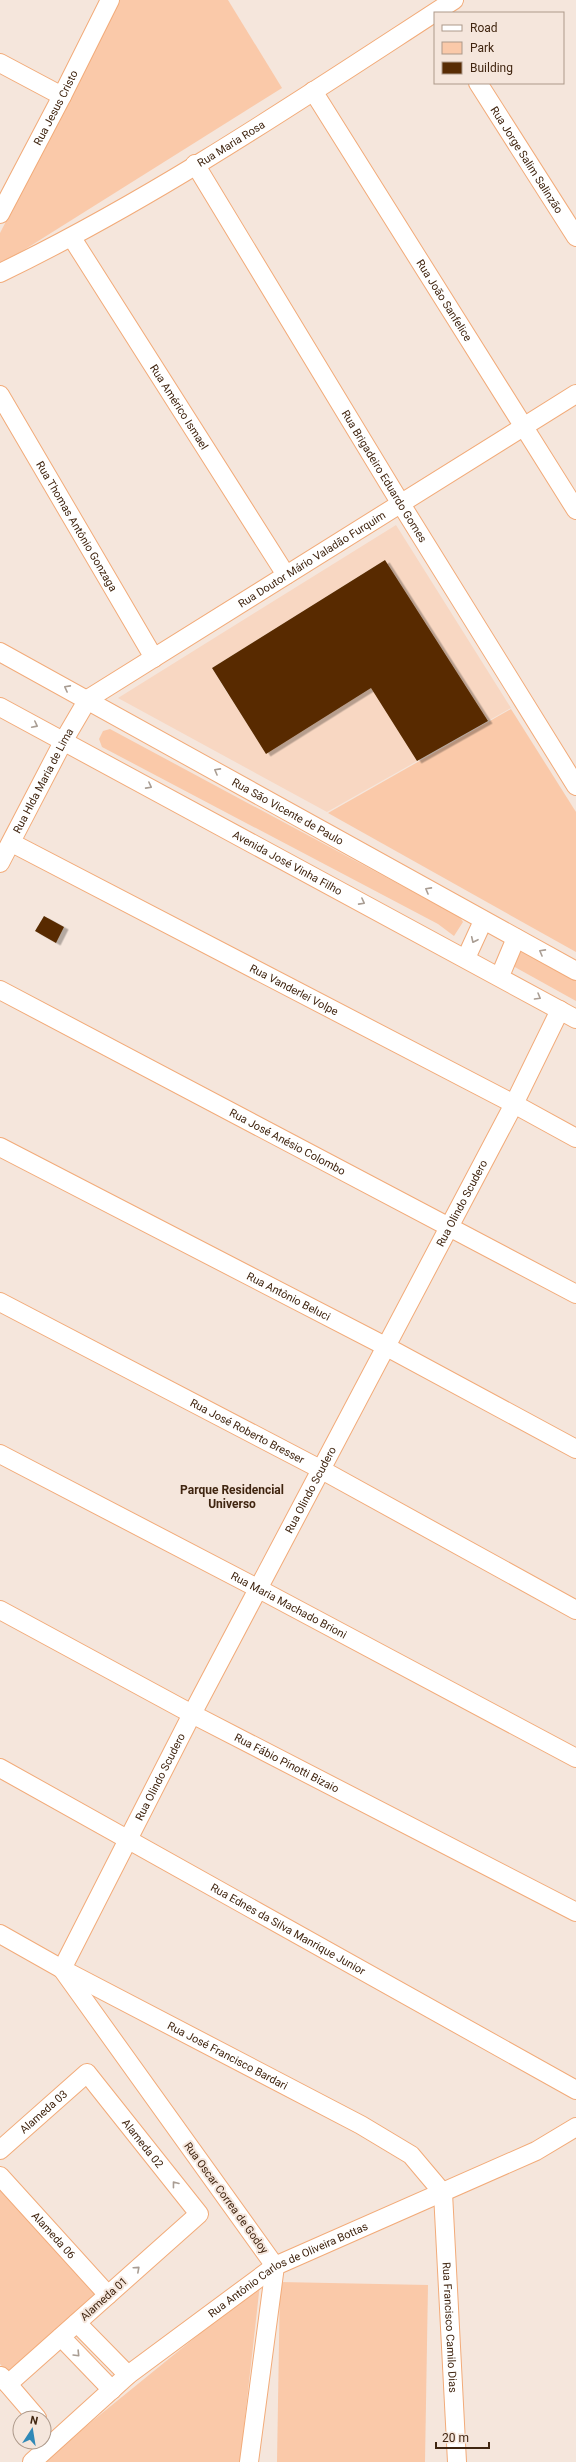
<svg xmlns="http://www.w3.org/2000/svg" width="576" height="2462" font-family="Roboto,sans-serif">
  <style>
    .built { fill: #f8d7c2; fill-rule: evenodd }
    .green { fill: #fac9a9 }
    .building { fill: #582c04; filter: url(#shadow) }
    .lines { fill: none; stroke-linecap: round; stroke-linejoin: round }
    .minor-casing { stroke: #f2ab79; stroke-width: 20 }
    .minor { stroke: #fff; stroke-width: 18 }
    .oneway { stroke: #a99d93 }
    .labels { text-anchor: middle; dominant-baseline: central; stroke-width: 4; stroke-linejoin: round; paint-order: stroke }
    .street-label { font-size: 11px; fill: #402510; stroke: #f5e6dc }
    .neighbourhood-label { font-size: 12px; font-weight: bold; fill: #402510; stroke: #f5e6dc }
  </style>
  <defs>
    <filter id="shadow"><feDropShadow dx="4.5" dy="2.5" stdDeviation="0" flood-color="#0004"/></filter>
  </defs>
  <rect width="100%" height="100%" fill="#f5e6dc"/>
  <path class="built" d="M396,525L511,708L327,812L118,698ZM385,560L439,646L266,753L232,700L314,650L229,696L212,668Z"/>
  <g class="green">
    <polygon points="120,0 228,0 282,88 0,265 0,233"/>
    <polygon points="511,709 576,812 576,952 328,813"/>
    <polygon points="110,729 460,917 463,922 454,936 438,924 102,747 99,739 103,731"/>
    <polygon points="521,950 576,981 576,1001 513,966 514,953"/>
    <polygon points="0,2186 98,2293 8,2373 0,2364"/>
    <polygon points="280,2282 428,2285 425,2462 277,2462"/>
    <polygon points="260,2284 240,2462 42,2462 235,2305"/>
  </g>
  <g class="building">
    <polygon points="385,560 488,721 417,761 371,688 266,754 212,668"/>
    <polygon points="44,916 64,927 56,943 35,931"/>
  </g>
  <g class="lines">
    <g class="minor-casing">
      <g id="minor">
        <polyline points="0,63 62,96"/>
        <path id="s1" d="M478,83L576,237"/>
        <path id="s2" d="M313,91L576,510"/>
        <path id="s3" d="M195,164L401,504L576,786"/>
        <path id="s4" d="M0,214L62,96L110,0"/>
        <path id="s5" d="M72,238L286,575"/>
        <path id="s6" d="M0,273C159,196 306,96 454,0"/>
        <path id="s7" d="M0,395L154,658"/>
        <path id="s8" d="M0,652L576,971"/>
        <path id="s9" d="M0,707L576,1019"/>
        <path id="s10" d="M12,843L514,1104L576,1138"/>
        <path id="s11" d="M0,863L64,740L88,699L576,394"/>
        <polyline points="466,958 483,921"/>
        <polyline points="500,976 516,938"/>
        <path id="s12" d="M0,990L576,1294"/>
        <path id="s13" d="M0,1147L385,1346L576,1449"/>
        <path id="s14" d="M0,1302L322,1470L576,1610"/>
        <path id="s15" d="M0,1454L259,1589L576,1758"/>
        <path id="s16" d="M0,1610L192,1714L576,1912"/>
        <path id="s17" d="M0,1768L576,2090"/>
        <path id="s18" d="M0,1934L62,1969L361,2125L411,2155L443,2193L457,2462"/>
        <path id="s19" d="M0,2150L87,2073L199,2214L8,2384"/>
        <path id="s20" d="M0,2176L108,2295"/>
        <polyline points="77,2323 128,2375"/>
        <polyline points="61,2337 112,2390"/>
        <polyline points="1,2376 37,2418"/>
        <path id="s21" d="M32,2462L128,2375L275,2266L536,2151L576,2127"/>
        <path id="s22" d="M249,2462L275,2266L62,1969L192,1714L514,1104L560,1010"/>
      </g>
    </g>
    <use href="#minor" class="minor"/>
  </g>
  <defs><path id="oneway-chevron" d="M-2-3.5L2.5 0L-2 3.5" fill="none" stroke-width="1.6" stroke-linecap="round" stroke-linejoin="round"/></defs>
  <g class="oneway">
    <use href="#oneway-chevron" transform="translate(67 688) rotate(-152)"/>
    <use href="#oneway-chevron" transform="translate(35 725) rotate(27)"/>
    <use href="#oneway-chevron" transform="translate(217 771) rotate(-151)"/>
    <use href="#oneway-chevron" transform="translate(149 786) rotate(28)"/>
    <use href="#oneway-chevron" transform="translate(428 890) rotate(-151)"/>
    <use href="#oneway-chevron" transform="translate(362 902) rotate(28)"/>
    <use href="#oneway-chevron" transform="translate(474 940) rotate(115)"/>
    <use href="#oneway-chevron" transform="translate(542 952) rotate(-151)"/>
    <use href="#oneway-chevron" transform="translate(538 997) rotate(30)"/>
    <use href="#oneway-chevron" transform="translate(175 2184) rotate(-128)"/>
    <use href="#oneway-chevron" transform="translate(137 2269) rotate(-42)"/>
    <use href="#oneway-chevron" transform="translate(77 2354) rotate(46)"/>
  </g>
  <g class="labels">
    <g class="street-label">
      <text stroke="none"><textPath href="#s4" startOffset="120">Rua Jesus Cristo</textPath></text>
      <text stroke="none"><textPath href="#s6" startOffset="265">Rua Maria Rosa</textPath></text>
      <text stroke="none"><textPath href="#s1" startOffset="91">Rua Jorge Salim Salinzão</textPath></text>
      <text stroke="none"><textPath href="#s2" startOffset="247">Rua João Sanfelice</textPath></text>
      <text stroke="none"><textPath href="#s5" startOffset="200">Rua Américo Ismael</textPath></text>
      <text stroke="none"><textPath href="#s3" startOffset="365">Rua Brigadeiro Eduardo Gomes</textPath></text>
      <text stroke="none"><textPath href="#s7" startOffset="152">Rua Thomas Antônio Gonzaga</textPath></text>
      <text stroke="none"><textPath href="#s11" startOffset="450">Rua Doutor Mário Valadão Furquim</textPath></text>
      <text stroke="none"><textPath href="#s11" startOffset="93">Rua Hlda Maria de Lima</textPath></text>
      <text stroke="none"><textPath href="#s8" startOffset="329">Rua São Vicente de Paulo</textPath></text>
      <text stroke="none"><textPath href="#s9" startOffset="327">Avenida José Vinha Filho</textPath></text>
      <text stroke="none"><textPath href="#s10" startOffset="318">Rua Vanderlei Volpe</textPath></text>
      <text stroke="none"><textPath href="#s12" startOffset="325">Rua José Anésio Colombo</textPath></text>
      <text stroke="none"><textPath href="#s22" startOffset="1427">Rua Olindo Scudero</textPath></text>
      <text stroke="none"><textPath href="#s13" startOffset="325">Rua Antônio Beluci</textPath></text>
      <text stroke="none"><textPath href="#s14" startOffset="279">Rua José Roberto Bresser</textPath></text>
      <text stroke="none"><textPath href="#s22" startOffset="1103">Rua Olindo Scudero</textPath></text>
      <text stroke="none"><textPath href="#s15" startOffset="326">Rua Maria Machado Brioni</textPath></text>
      <text stroke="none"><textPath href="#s16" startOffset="325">Rua Fábio Pinotti Bizaio</textPath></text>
      <text stroke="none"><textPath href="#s22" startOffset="779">Rua Olindo Scudero</textPath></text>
      <text stroke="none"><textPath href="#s17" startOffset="330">Rua Ednes da Silva Manrique Junior</textPath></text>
      <text stroke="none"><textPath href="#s18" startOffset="258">Rua José Francisco Bardari</textPath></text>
      <text stroke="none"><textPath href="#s19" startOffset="58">Alameda 03</textPath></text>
      <text stroke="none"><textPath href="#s19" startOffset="206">Alameda 02</textPath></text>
      <text transform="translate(226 2198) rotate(54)">Rua Oscar Correa de Godoy</text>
      <text stroke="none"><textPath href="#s20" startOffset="80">Alameda 06</textPath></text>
      <text stroke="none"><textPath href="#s21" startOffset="322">Rua Antônio Carlos de Oliveira Bottas</textPath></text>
      <text transform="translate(104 2299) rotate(-42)">Alameda 01</text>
      <text stroke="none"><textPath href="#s18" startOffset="651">Rua Francisco Camilo Dias</textPath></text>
    </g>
    <g class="neighbourhood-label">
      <text x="232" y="1490">Parque Residencial<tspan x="232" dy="14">Universo</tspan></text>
    </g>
  </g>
  <rect x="434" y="12" width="130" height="72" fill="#f5e6dc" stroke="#ad998a"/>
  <rect x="442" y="25" width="20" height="6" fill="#ffffff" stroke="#ad998a"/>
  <text x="470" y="32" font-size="12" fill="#402510">Road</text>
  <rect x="442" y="42" width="20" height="12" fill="#fac9a9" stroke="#ad998a"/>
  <text x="470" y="52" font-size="12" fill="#402510">Park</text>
  <rect x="442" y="62" width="20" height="12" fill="#582c04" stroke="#ad998a"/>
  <text x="470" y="72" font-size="12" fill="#402510">Building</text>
  <g transform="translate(32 2430) rotate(12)"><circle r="19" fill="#f5e6dc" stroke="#ad998a"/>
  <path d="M0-3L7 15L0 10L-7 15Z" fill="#3089b7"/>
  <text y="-6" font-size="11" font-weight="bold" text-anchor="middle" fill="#402510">N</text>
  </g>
  <path d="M436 2442v6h53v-6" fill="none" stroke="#402510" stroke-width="2"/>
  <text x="442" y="2442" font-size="12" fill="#402510" stroke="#f5e6dc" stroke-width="3" paint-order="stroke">20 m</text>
</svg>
